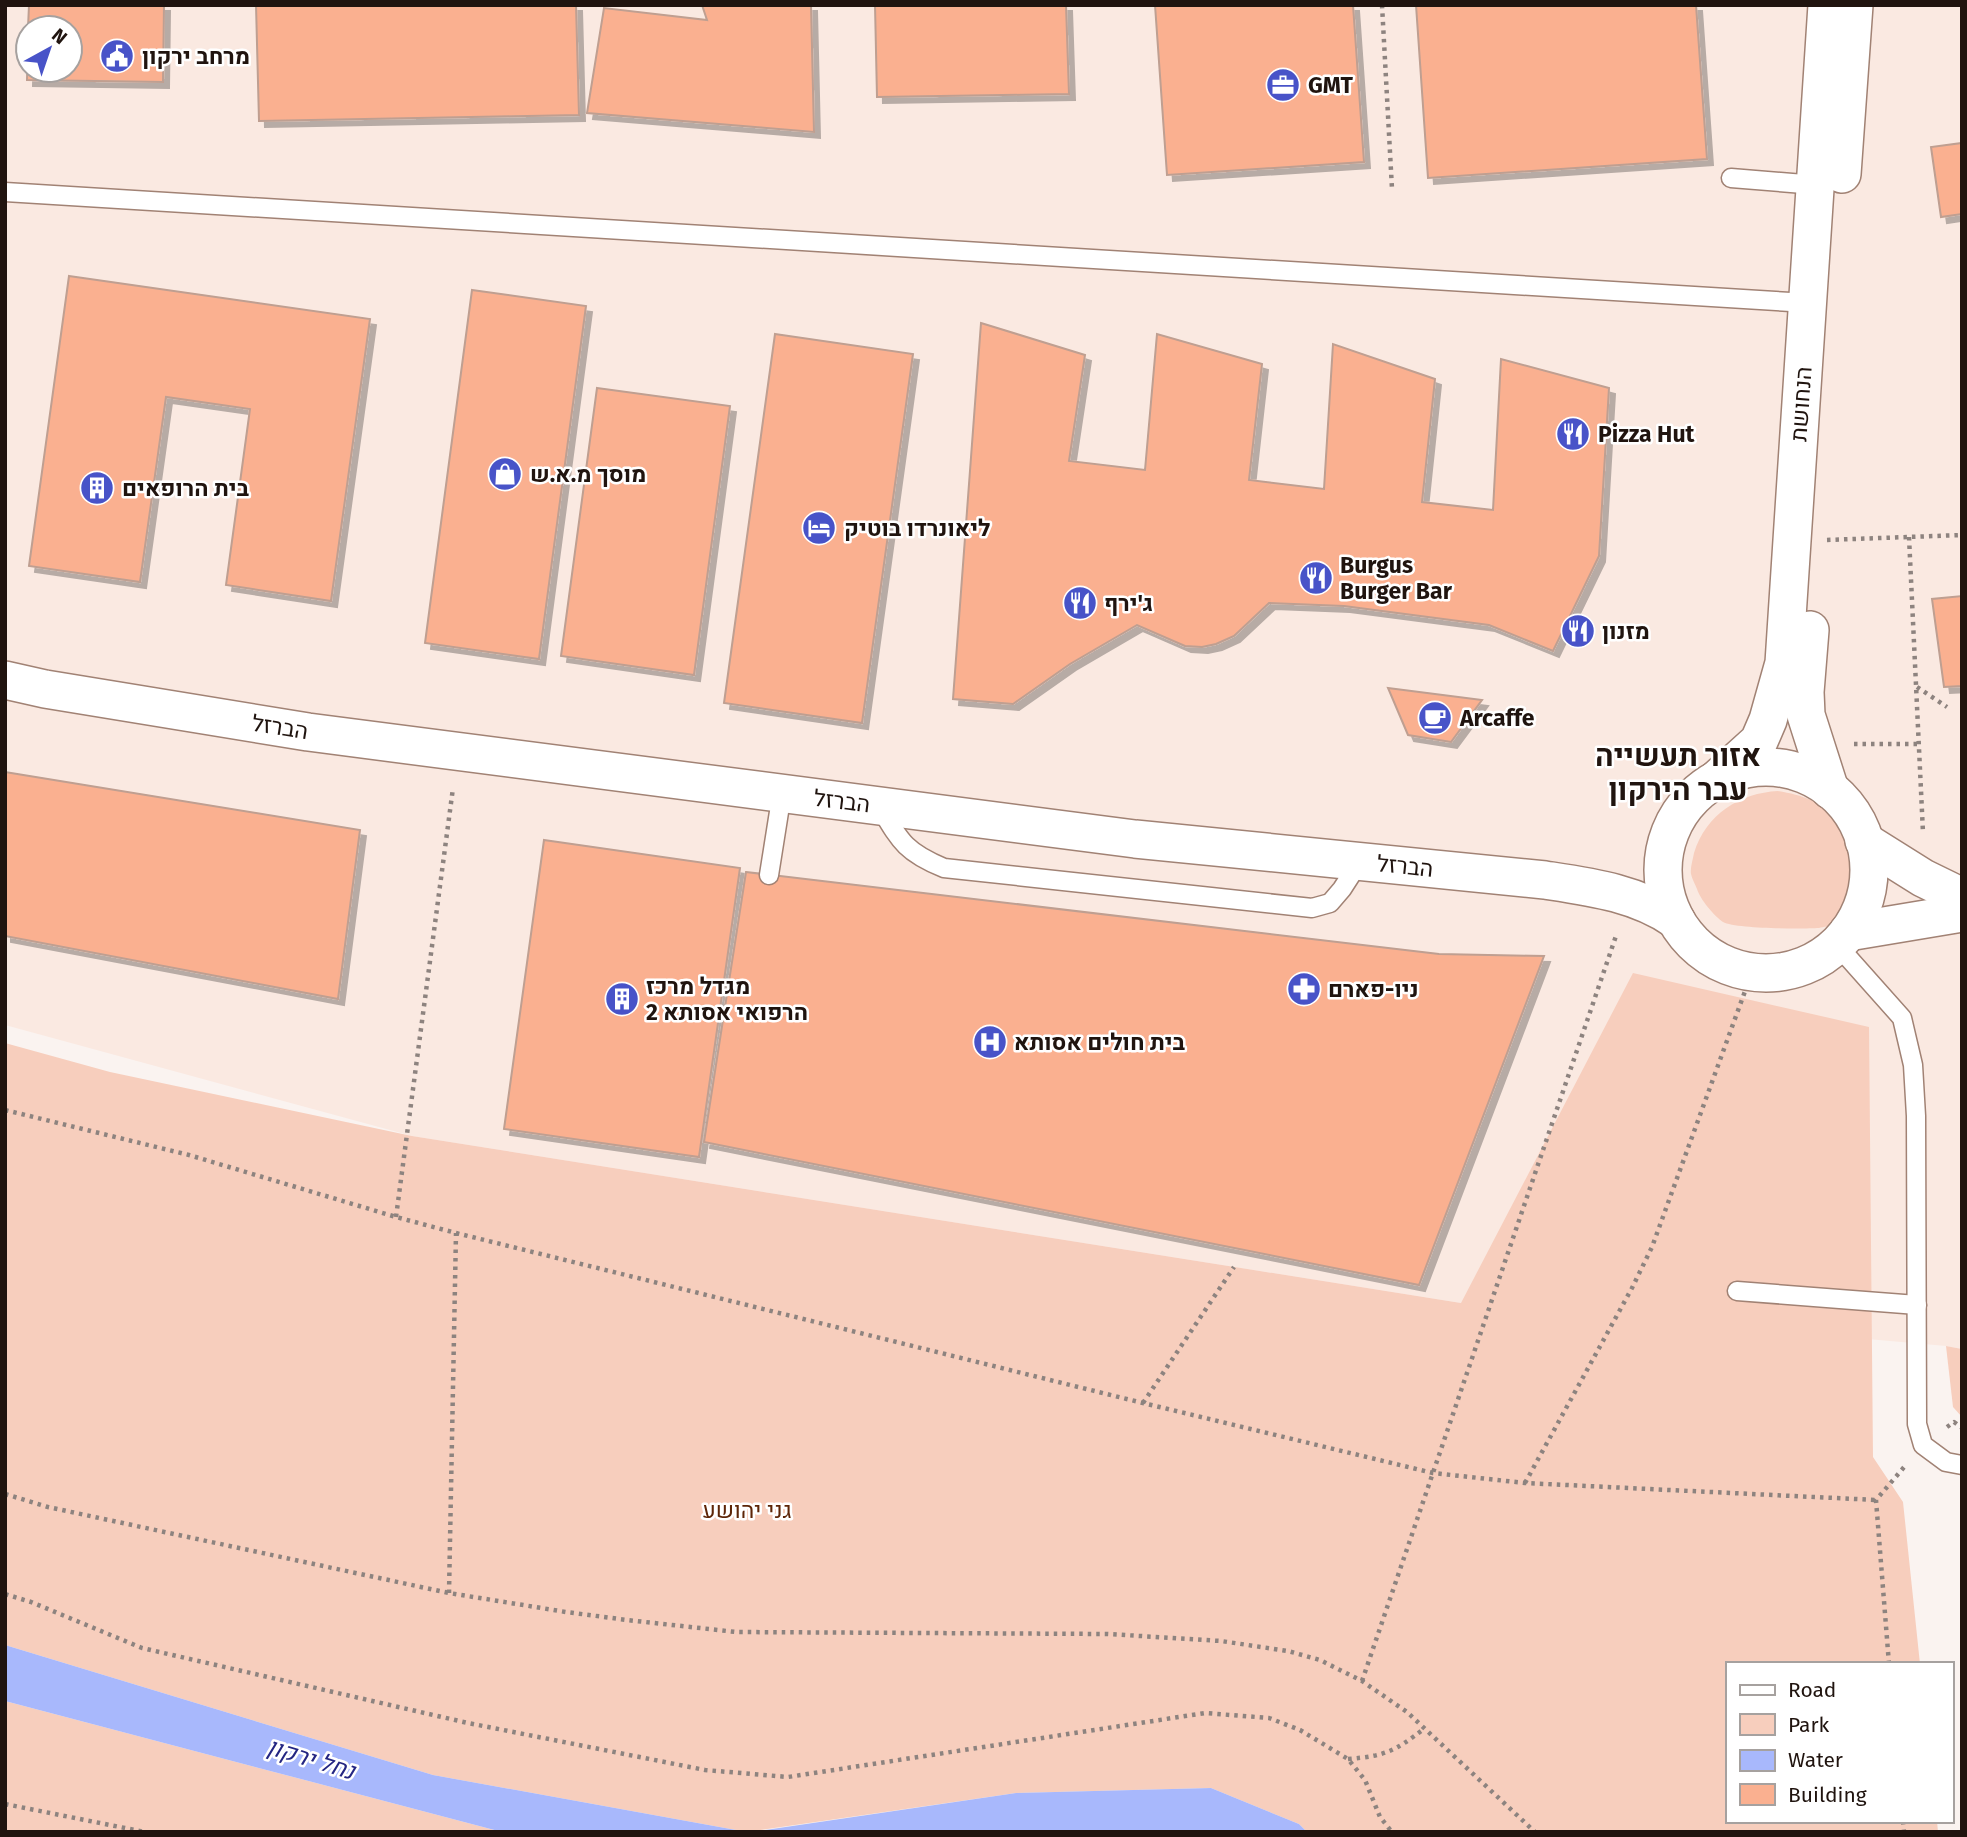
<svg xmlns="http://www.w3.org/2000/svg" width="1967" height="1837" font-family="'Fira Sans',Heebo,sans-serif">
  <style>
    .built { fill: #fae9e1; fill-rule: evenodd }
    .green { fill: #f7cebd }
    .water { fill: #a8b8fc }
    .building { fill: #fab090; stroke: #bf9f91; stroke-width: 2; filter: url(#shadow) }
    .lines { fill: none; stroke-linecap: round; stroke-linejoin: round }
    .lane-casing { stroke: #a18274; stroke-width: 21 }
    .street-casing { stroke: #a18274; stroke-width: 40 }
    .path { stroke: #8d837f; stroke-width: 4.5; stroke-dasharray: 3.5 5; stroke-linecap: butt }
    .lane { stroke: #fff; stroke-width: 18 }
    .street { stroke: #fff; stroke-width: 37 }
    .labels { text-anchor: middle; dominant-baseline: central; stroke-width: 5; stroke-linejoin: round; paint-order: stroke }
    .poi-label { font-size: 23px; font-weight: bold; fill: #20140f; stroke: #fff; text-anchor: start }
    .street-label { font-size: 23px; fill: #20140f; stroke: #fff }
    .park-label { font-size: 23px; fill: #5d2507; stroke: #fff }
    .water-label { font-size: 24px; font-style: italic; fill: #232582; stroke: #fff }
    .district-label { font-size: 30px; font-weight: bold; fill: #20140f; stroke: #fff }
  </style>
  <defs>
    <filter id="shadow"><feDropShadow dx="6" dy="6" stdDeviation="0" flood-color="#0004"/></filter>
  </defs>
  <rect width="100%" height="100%" fill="#faf3f0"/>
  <path class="built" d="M5,5H1962V1349L1946,1346L1461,1303L412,1136L5,1025ZM28,28H70V70H28Z"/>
  <g class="green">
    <path d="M1778,791C1802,795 1823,802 1840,820C1849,830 1856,845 1859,858C1864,877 1854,914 1835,924C1831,926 1823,927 1819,928C1802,929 1736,929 1723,922C1714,916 1700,899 1697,889C1695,884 1692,879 1691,874C1690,868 1693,859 1694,853C1706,814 1740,793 1778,791Z"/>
    <polygon points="1633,973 1869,1027 1873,1457 1903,1502 1920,1664 1727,1664 1727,1821 1937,1821 1938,1832 1307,1832 1299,1824 1211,1788 1016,1793 747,1832 433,1775 5,1645 5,1043 110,1072 412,1136 1461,1303"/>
    <polygon points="1946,1346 1962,1349 1962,1417 1953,1407"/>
    <polygon points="5,1701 502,1832 5,1832"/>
  </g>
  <g class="water">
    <polygon points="5,1645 433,1775 747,1832 502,1832 5,1701"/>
    <polygon points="1211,1788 1299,1824 1307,1832 752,1832 1016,1793"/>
  </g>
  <g class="building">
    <polygon points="29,5 164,5 163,82 27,80 28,42 28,70 70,70 70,28 28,28"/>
    <polygon points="256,5 576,5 579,115 259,121"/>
    <polygon points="702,5 811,5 814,132 587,113 604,8 707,20"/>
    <polygon points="875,5 1066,5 1069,94 877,97"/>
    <polygon points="1155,5 1353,5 1364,162 1167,175"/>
    <polygon points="1416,5 1696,5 1707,159 1428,178"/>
    <polygon points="1962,143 1962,214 1941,217 1931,147"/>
    <polygon points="69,276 370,319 331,601 226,585 250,409 166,397 140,582 29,566"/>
    <polygon points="472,290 586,306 539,659 425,643"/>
    <polygon points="981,323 1085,355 1069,461 1145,470 1157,334 1262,364 1249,480 1324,489 1333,344 1435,379 1422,502 1493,510 1501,359 1609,388 1599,556 1553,651 1489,625 1344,606 1269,603 1234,636 1216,644 1202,647 1185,646 1137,625 1070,664 1013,704 953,699"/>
    <polygon points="775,334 913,354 862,723 724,703"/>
    <polygon points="597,388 730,406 694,675 561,656"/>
    <polygon points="1962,596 1962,686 1944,687 1932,599"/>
    <polygon points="1388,688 1482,700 1451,742 1408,735"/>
    <polygon points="5,772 360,830 338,999 5,936"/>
    <polygon points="544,840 740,868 699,1157 504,1129"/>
    <polygon points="746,872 1439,954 1544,956 1419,1285 704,1142"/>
  </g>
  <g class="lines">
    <g class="lane-casing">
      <g id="lane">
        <polyline points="1731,178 1816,185"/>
        <polyline points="5,192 1808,303"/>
        <path d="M879,806C900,841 905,852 944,868L1312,908L1330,903L1342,889L1360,861"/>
        <polyline points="769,875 782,793"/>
        <polyline points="1837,945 1902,1018 1913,1065 1916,1116 1917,1424 1923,1445 1946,1462 1962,1465"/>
        <polyline points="1737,1291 1917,1305"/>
      </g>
    </g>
    <g class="street-casing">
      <g id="street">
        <polyline points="1842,174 1854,5"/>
        <polyline points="1810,630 1805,692 1806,715 1830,790"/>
        <path d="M5,680L45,689L308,732L1135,839L1545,880C1591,887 1637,893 1676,920"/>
        <circle cx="1766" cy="870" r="103"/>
        <polyline points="1716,780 1759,741 1768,720 1784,663 1827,5"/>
        <polyline points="1864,841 1923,878 1962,897"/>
        <polyline points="1848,932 1962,913"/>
      </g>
    </g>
    <g class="path">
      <polyline points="1382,5 1392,189"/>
      <polyline points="1909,537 1923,833"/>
      <polyline points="1827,540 1962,535"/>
      <polyline points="1917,687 1947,707"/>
      <polyline points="1854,744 1920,744"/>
      <polyline points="5,1110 189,1155 396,1217 456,1233 1143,1403 1433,1473 1525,1483 1876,1500"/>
      <polyline points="396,1217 453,788"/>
      <polyline points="1143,1403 1234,1267"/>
      <polyline points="1947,1427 1954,1422 1962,1428"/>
      <polyline points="1525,1483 1632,1288 1652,1247 1752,972"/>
      <polyline points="5,1494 48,1507 449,1593 566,1612 627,1620 736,1632 1108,1634 1221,1641 1288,1651 1320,1660 1362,1681 1407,1712 1535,1832"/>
      <polyline points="449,1593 456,1233"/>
      <polyline points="5,1594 31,1602 142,1648 468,1723 705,1770 788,1777 1205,1713 1269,1718 1300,1730 1348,1759 1365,1780 1380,1817 1392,1832"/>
      <polyline points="1889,1664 1876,1500 1905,1466"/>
      <polyline points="1362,1681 1617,933"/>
      <path d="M1348,1759C1386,1756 1395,1751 1425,1728"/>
      <polyline points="5,1804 145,1832"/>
      <polyline points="1903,1821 1904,1832"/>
    </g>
    <use href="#lane" class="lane"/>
    <use href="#street" class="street"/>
  </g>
  <defs>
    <g id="civic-disc" transform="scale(1.75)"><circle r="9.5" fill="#4853c8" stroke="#fff"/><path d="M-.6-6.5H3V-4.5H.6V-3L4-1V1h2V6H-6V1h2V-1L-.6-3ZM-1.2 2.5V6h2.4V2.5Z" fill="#fff"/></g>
    <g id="office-disc" transform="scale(1.75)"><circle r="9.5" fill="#4853c8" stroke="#fff"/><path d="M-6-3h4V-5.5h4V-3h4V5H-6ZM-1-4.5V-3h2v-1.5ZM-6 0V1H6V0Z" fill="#fff"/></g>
    <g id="restaurant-disc" transform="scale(1.75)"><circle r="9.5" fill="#4853c8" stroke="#fff"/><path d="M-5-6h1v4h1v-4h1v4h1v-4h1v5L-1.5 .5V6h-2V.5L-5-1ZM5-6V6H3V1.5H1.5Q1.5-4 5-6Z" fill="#fff"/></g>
    <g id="shop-disc" transform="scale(1.75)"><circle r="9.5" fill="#4853c8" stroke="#fff"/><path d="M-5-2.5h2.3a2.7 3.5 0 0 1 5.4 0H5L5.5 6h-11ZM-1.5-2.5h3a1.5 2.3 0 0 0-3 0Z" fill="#fff"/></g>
    <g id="building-disc" transform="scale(1.75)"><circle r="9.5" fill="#4853c8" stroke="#fff"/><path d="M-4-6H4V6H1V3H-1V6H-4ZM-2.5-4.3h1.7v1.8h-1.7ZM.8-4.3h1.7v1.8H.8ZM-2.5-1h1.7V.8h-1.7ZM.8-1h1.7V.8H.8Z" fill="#fff"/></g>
    <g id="hotel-disc" transform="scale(1.75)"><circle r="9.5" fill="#4853c8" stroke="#fff"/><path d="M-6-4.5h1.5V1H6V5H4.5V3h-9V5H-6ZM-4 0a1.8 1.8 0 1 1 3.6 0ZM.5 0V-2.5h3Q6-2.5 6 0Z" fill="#fff"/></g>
    <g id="cafe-disc" transform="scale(1.75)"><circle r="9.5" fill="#4853c8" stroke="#fff"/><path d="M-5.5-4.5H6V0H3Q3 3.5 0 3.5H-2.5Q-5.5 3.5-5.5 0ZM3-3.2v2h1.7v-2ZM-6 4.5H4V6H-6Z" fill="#fff"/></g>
    <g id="pharmacy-disc" transform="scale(1.75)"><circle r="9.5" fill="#4853c8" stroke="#fff"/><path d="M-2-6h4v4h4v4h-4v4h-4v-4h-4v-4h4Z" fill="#fff"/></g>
    <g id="hospital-disc" transform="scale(1.75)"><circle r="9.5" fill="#4853c8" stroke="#fff"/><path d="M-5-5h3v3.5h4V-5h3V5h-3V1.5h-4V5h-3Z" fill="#fff"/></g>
  </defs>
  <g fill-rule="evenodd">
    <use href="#civic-disc" x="117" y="56"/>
    <use href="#office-disc" x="1283" y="85"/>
    <use href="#restaurant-disc" x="1573" y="434"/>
    <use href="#shop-disc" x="505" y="474"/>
    <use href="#building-disc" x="97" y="488"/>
    <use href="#hotel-disc" x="819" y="528"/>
    <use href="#restaurant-disc" x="1316" y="578"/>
    <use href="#restaurant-disc" x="1080" y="603"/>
    <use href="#restaurant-disc" x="1578" y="631"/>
    <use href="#cafe-disc" x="1435" y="718"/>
    <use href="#pharmacy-disc" x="1304" y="989"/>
    <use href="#building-disc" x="622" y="999"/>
    <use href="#hospital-disc" x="990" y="1042"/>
  </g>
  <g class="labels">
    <g class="poi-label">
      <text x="142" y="56">מרחב ירקון</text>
      <text x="1308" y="85">GMT</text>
      <text x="1598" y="434">Pizza Hut</text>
      <text x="530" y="474">מוסך מ.א.ש</text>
      <text x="122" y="488">בית הרופאים</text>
      <text x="844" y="528">ליאונרדו בוטיק</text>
      <text x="1340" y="565">Burgus<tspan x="1340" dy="26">Burger Bar</tspan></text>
      <text x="1104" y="603">ג'ירף</text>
      <text x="1602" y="631">מזנון</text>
      <text x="1460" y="718">Arcaffe</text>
      <text x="646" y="986">מגדל מרכז<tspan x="646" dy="26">הרפואי אסותא 2</tspan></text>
      <text x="1328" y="989">ניו-פארם</text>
      <text x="1014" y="1042">בית חולים אסותא</text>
    </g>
    <g class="street-label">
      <text transform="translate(1801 404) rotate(-86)">הנחושת</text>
      <text transform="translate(280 727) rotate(9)">הברזל</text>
      <text transform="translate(842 801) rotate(7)">הברזל</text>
      <text transform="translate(1405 866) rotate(6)">הברזל</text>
    </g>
    <g class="park-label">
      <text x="747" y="1510">גני יהושע</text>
    </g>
    <g class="water-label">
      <text transform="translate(311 1759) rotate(17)">נחל ירקון</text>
    </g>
    <g class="district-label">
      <text x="1678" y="756">אזור תעשייה<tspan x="1678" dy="34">עבר הירקון</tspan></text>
    </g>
  </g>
  <rect width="1967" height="1837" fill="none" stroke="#20140f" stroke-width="14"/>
  <rect x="1726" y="1662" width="228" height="161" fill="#ffffff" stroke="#a6a19f" stroke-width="2"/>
  <rect x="1740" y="1685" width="35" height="10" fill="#ffffff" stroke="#a6a19f" stroke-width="2"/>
  <text x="1788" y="1697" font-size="21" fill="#20140f">Road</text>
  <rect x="1740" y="1714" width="35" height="21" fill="#f7cebd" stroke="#a6a19f" stroke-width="2"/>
  <text x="1788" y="1732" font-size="21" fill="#20140f">Park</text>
  <rect x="1740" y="1750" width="35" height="21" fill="#a8b8fc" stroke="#a6a19f" stroke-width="2"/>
  <text x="1788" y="1767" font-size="21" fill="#20140f">Water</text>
  <rect x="1740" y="1784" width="35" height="21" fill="#fab090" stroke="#a6a19f" stroke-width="2"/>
  <text x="1788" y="1802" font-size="21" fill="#20140f">Building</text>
  <g transform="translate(49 49) rotate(40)"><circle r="33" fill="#ffffff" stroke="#a6a19f" stroke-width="2"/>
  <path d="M0-5L12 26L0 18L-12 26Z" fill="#4853c8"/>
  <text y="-10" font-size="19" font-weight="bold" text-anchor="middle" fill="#20140f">N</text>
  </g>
</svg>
